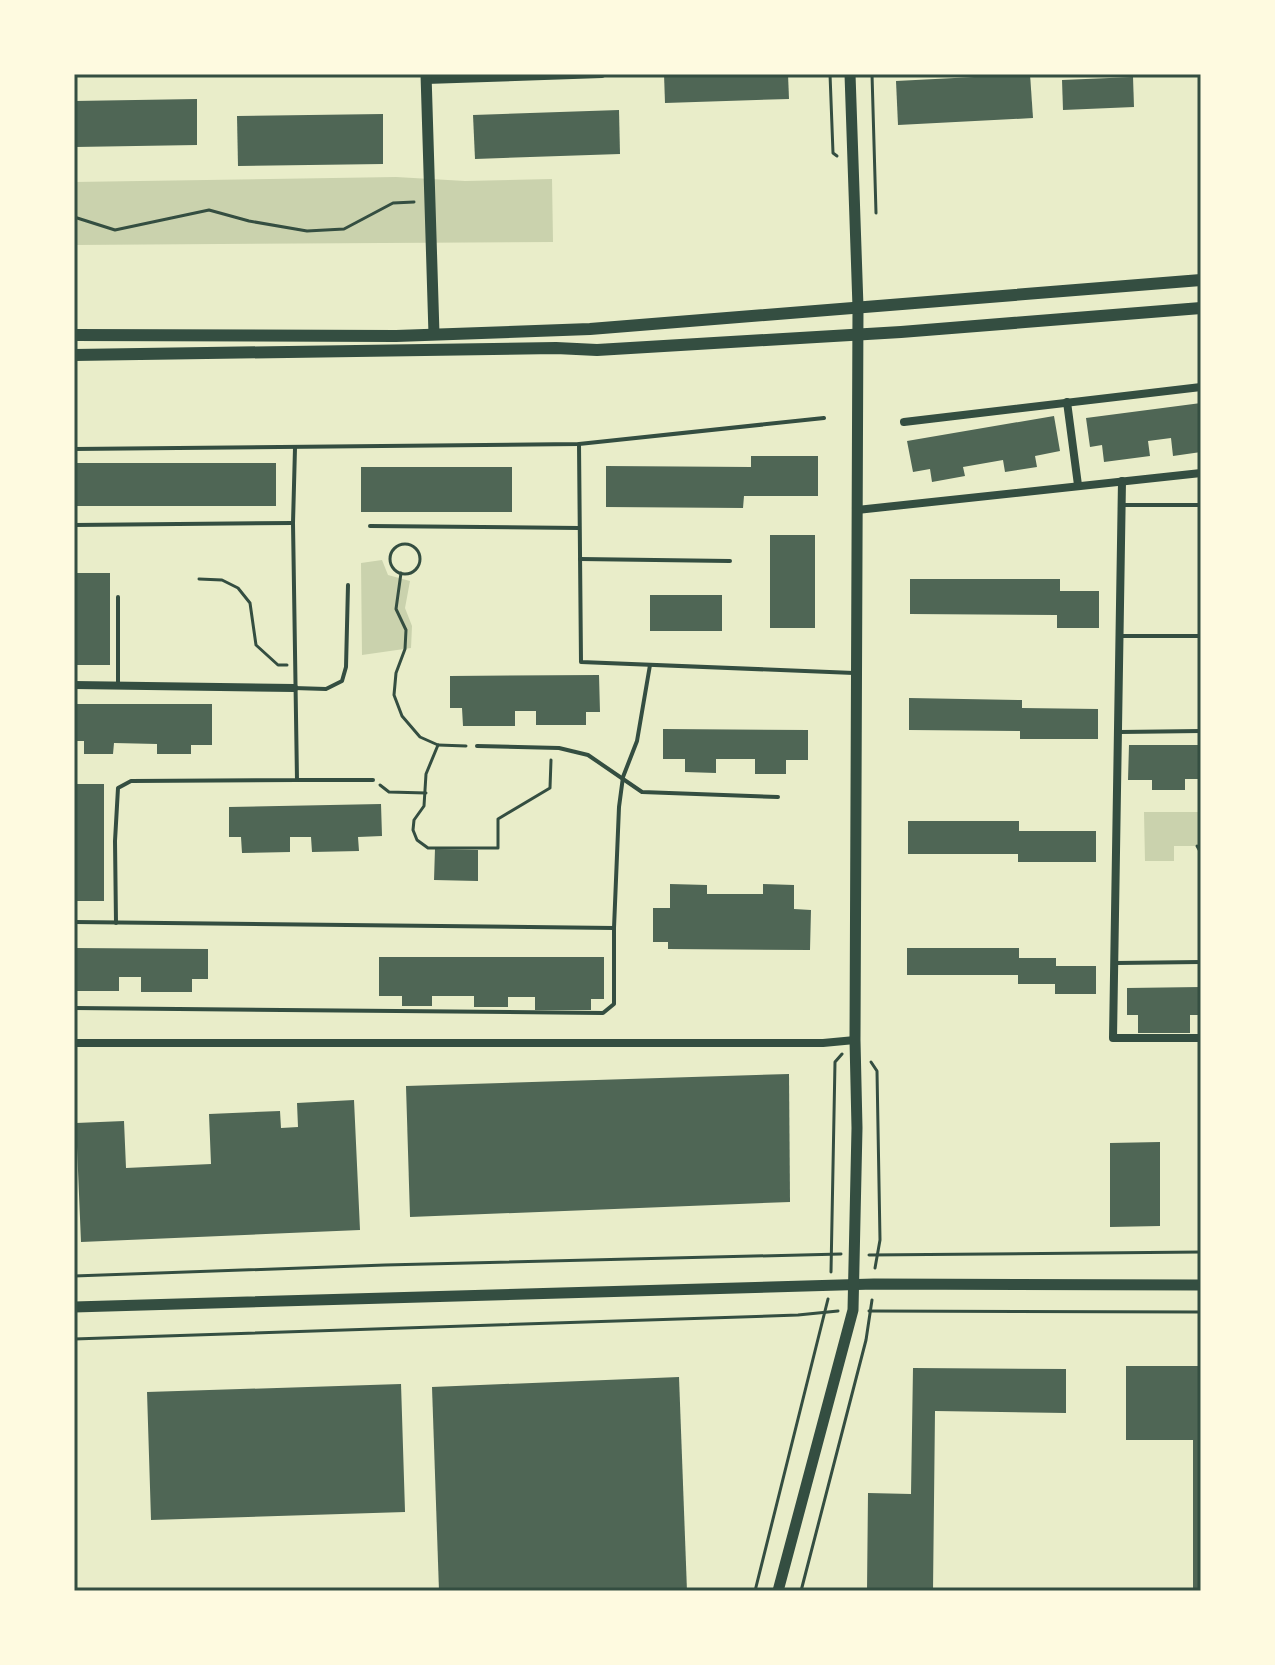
<svg xmlns="http://www.w3.org/2000/svg" width="1275" height="1665" font-family="Barlow,sans-serif">
  <style>
    .green { fill: #cad2ad }
    .building { fill: #4f6655 }
    .lines { fill: none; stroke-linecap: round; stroke-linejoin: round }
    .path { stroke: #344e41; stroke-width: 3 }
    .service { stroke: #344e41; stroke-width: 4 }
    .minor { stroke: #344e41; stroke-width: 8 }
    .tertiary { stroke: #344e41; stroke-width: 11 }
    .secondary { stroke: #344e41; stroke-width: 12 }
    .neatline { fill: none; stroke: #344e41; stroke-width: 3 }
  </style>
  <rect width="100%" height="100%" fill="#e9edc9"/>
  <g class="green">
    <polygon points="396,177 465,181 552,179 553,242 74,245 74,182"/>
    <polygon points="382,560 388,575 410,581 405,608 412,626 411,648 362,655 361,563"/>
    <polygon points="1144,812 1201,812 1201,846 1174,846 1174,861 1145,861"/>
  </g>
  <g class="building">
    <polygon points="664,74 788,74 789,99 665,103"/>
    <polygon points="1030,74 1033,118 898,125 896,81"/>
    <polygon points="1133,77 1134,107 1063,110 1062,80"/>
    <polygon points="197,99 197,145 75,147 74,101"/>
    <polygon points="619,110 620,154 475,159 473,115"/>
    <polygon points="383,114 383,164 238,166 237,116"/>
    <polygon points="1201,403 1201,452 1173,456 1171,438 1148,441 1150,456 1104,462 1102,445 1090,447 1086,418"/>
    <polygon points="1054,416 1060,451 1035,456 1037,467 1005,472 1003,460 963,467 965,476 932,482 930,469 913,472 907,441"/>
    <polygon points="751,456 818,456 818,496 744,496 743,508 606,507 606,466 751,467"/>
    <rect x="74" y="463" width="202" height="43"/>
    <rect x="361" y="467" width="151" height="45"/>
    <rect x="770" y="535" width="45" height="93"/>
    <rect x="74" y="573" width="36" height="92"/>
    <polygon points="910,579 1060,579 1060,591 1099,591 1099,628 1057,628 1057,615 910,614"/>
    <rect x="650" y="595" width="72" height="36"/>
    <polygon points="599,675 600,712 586,712 586,725 536,725 536,711 515,711 515,726 463,726 462,708 450,708 450,676"/>
    <polygon points="909,698 1022,700 1022,708 1098,709 1098,739 1020,739 1020,731 909,730"/>
    <polygon points="74,704 212,704 212,745 191,745 191,754 157,754 157,744 114,743 113,754 84,754 84,741 74,741"/>
    <polygon points="663,729 808,730 808,760 786,760 786,774 755,774 755,759 716,759 716,773 685,772 685,759 663,759"/>
    <polygon points="1129,745 1201,745 1201,779 1185,779 1185,790 1152,790 1152,780 1128,780"/>
    <rect x="74" y="784" width="30" height="117"/>
    <polygon points="381,804 382,836 358,837 359,851 312,852 311,837 290,837 290,852 242,853 241,837 229,837 229,807"/>
    <polygon points="908,821 1019,821 1019,831 1096,831 1096,862 1018,862 1018,854 908,854"/>
    <polygon points="435,849 478,850 478,881 434,880"/>
    <polygon points="670,884 707,885 707,894 763,894 763,884 794,885 794,909 811,910 810,950 668,949 668,942 653,942 653,908 670,908"/>
    <polygon points="74,948 208,949 208,979 192,979 192,992 141,992 141,977 119,977 119,991 74,991"/>
    <polygon points="907,948 1019,948 1019,958 1056,958 1056,966 1096,966 1096,994 1055,994 1055,984 1018,984 1018,975 907,975"/>
    <polygon points="379,957 604,957 604,999 591,999 591,1010 535,1010 535,997 508,997 508,1007 474,1007 474,996 432,996 432,1006 402,1006 402,996 379,996"/>
    <polygon points="1201,987 1201,1015 1190,1015 1190,1033 1138,1033 1138,1015 1127,1015 1127,988"/>
    <polygon points="789,1074 790,1202 410,1217 406,1086"/>
    <polygon points="354,1100 360,1230 81,1242 76,1123 124,1121 126,1168 211,1164 209,1114 280,1111 281,1128 298,1127 297,1103"/>
    <polygon points="1160,1142 1160,1226 1110,1227 1110,1143"/>
    <polygon points="1126,1366 1201,1366 1201,1591 1193,1591 1193,1440 1126,1440"/>
    <polygon points="913,1368 1066,1369 1066,1413 935,1411 933,1591 867,1591 868,1493 911,1494"/>
    <polygon points="679,1377 687,1591 439,1591 432,1387"/>
    <polygon points="401,1384 405,1512 151,1520 147,1392"/>
  </g>
  <g class="lines">
    <g class="path">
      <polyline points="830,74 833,153 837,156"/>
      <polyline points="872,74 876,213"/>
      <polyline points="74,217 115,230 209,210 249,221 307,231 344,229 393,203 414,202"/>
      <circle cx="405" cy="559" r="15"/>
      <polyline points="401,573 396,609 406,630 405,649 396,673 394,695 402,716 420,737 438,745 466,746"/>
      <polyline points="199,579 222,580 238,588 250,603 256,645 278,665 287,665"/>
      <polyline points="438,745 426,774 424,806 414,820 413,830 417,840 428,848 498,848 498,819 550,788 551,760"/>
      <polyline points="380,785 389,792 426,793"/>
      <polyline points="1197,846 1201,853"/>
      <polyline points="871,1062 877,1071 880,1240 875,1268"/>
      <polyline points="869,1255 1201,1252"/>
      <polyline points="831,1272 835,1062 842,1054"/>
      <polyline points="74,1276 385,1265 841,1254"/>
      <polyline points="869,1311 1201,1312"/>
      <polyline points="74,1339 798,1315 838,1311"/>
      <polyline points="755,1591 828,1299"/>
      <polyline points="801,1591 866,1340 872,1300"/>
    </g>
    <g class="service">
      <polyline points="579,444 581,662 854,673"/>
      <polyline points="74,449 579,444 824,418"/>
      <polyline points="1124,505 1201,505"/>
      <polyline points="74,525 293,523"/>
      <polyline points="370,526 579,528"/>
      <polyline points="580,559 730,561"/>
      <polyline points="118,597 118,685"/>
      <polyline points="1119,636 1201,636"/>
      <polyline points="294,688 326,689 342,681 346,667 348,585"/>
      <polyline points="1120,732 1201,731"/>
      <polyline points="477,746 559,748 588,755 642,792 778,797"/>
      <polyline points="297,780 373,780"/>
      <polyline points="74,922 614,928"/>
      <polyline points="116,923 115,841 118,788 131,781 297,780 293,523 295,448"/>
      <polyline points="1116,963 1201,962"/>
      <polyline points="74,1008 603,1013 614,1004 614,928 619,807 623,777 637,741 650,665"/>
    </g>
    <g class="minor">
      <polyline points="426,80 602,74"/>
      <polyline points="1067,402 1078,485"/>
      <polyline points="904,422 1201,387"/>
      <polyline points="1122,481 1113,1038 1201,1038"/>
      <polyline points="857,510 1201,473"/>
      <polyline points="74,685 294,688"/>
      <polyline points="74,1043 823,1043 855,1040"/>
    </g>
    <g class="tertiary">
      <polyline points="426,74 434,334"/>
      <polyline points="74,1307 874,1284 1201,1285"/>
      <polyline points="778,1591 853,1310 857,1128 855,1040 858,307 850,74"/>
    </g>
    <g class="secondary">
      <polyline points="74,335 396,336 590,329 1201,280"/>
      <polyline points="74,355 556,348 597,350 901,332 1201,308"/>
    </g>
  </g>
  <rect width="1275" height="1665" fill="none" stroke="#fefae0" stroke-width="152"/>
  <rect x="76" y="76" width="1123" height="1513" class="neatline"/>
</svg>
